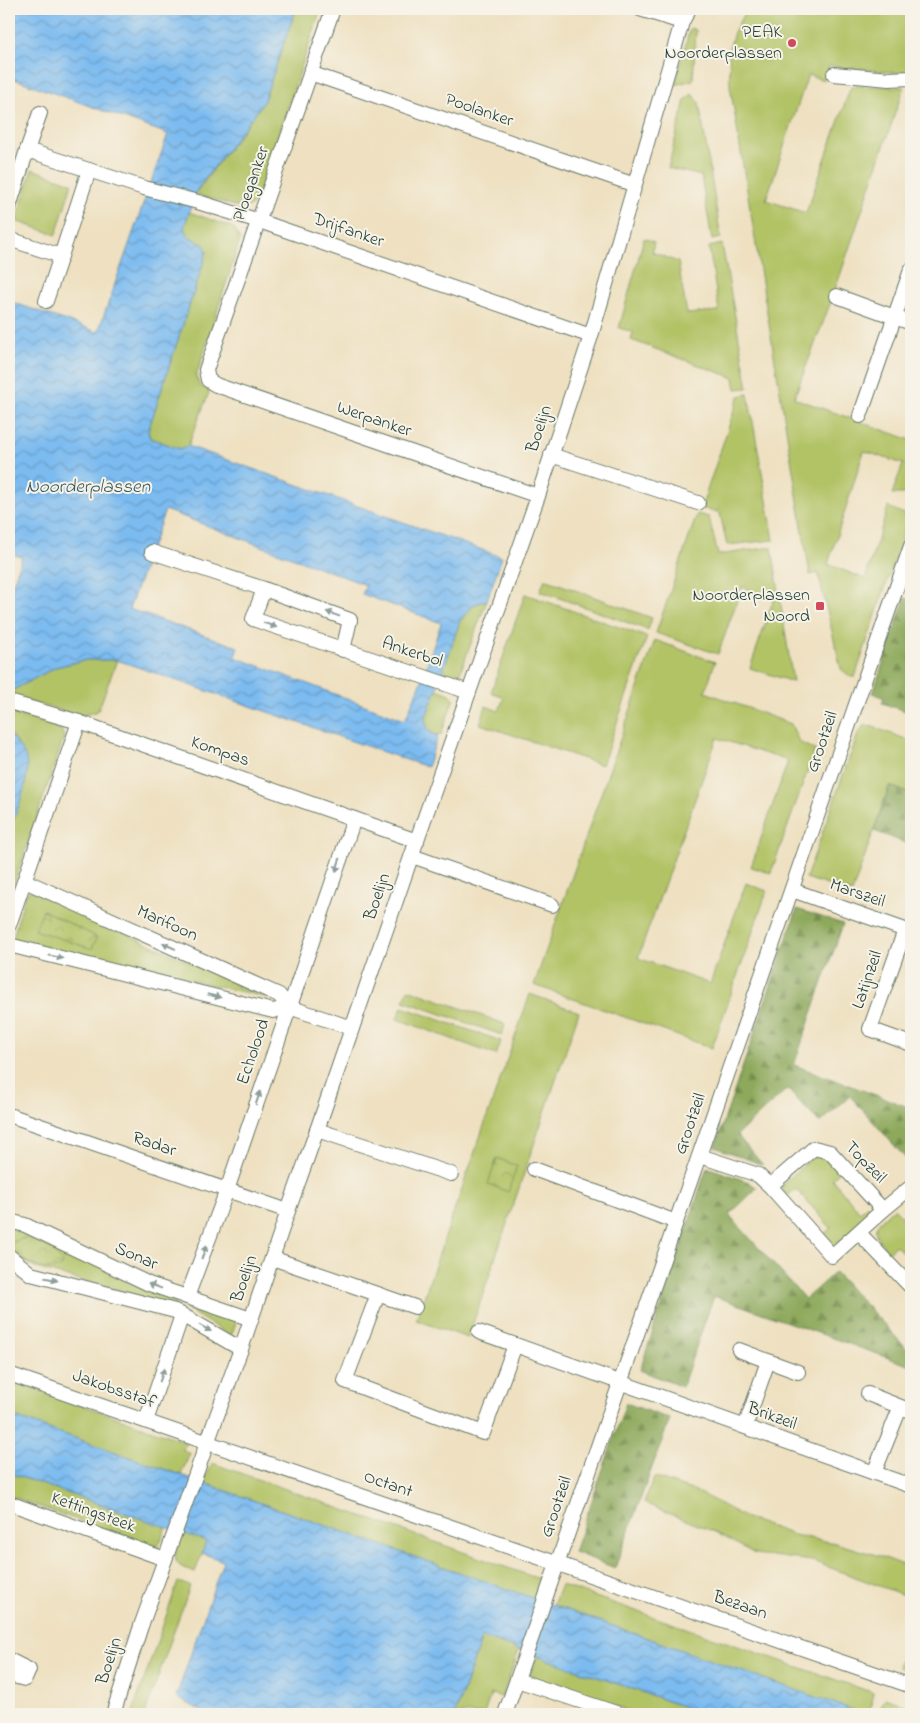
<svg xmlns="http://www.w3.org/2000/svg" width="920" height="1723" font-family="'Indie Flower',sans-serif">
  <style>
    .grass { fill: #b2c366; stroke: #68804d }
    .forest { fill: url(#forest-firs); stroke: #567348 }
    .park { fill: url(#park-crowns); stroke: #68804d }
    .water { fill: url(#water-waves); stroke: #4e7c92; fill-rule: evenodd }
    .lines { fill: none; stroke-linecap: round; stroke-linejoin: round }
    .minor-casing { stroke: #677665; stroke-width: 16 }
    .minor { stroke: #fff; stroke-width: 14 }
    .oneway { fill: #8f9e9a }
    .poi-dot { fill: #d1495b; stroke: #f7f3e8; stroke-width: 2 }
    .labels { text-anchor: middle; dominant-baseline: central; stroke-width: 4; stroke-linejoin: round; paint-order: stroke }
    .poi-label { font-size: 18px; fill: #1f3d34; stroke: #f7f3e8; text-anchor: end }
    .street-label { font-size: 18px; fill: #1f3d34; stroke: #f7f3e8 }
    .water-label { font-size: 19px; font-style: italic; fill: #365c63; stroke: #f7f3e8 }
  </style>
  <defs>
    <pattern id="forest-firs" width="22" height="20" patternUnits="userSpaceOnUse" patternTransform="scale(1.25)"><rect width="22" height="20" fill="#8da95b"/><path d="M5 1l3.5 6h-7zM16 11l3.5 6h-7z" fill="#738b4c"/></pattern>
    <pattern id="park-crowns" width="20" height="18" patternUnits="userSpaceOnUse" patternTransform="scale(1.25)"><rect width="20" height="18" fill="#b2c366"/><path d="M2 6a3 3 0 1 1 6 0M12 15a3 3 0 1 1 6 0" fill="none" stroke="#90a055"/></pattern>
    <pattern id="water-waves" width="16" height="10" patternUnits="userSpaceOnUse" patternTransform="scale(1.25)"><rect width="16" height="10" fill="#7cbbf0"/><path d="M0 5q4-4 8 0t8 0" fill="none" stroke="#6599c3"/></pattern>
  </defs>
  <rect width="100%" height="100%" fill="#f7f3e8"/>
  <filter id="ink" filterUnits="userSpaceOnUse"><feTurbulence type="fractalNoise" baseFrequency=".02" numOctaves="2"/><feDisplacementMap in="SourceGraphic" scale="10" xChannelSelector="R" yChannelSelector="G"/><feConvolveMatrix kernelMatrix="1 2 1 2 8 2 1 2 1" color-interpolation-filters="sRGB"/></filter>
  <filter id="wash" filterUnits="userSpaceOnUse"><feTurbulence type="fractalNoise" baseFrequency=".0096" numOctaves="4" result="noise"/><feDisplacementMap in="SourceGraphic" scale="20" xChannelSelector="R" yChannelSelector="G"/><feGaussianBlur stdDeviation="1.12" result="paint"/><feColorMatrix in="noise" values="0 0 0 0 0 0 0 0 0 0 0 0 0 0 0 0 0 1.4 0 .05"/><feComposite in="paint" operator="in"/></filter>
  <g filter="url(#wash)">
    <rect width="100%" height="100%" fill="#eee0c0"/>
    <g class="grass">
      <polygon points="296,9 321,9 259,193 251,206 241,208 195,194 263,103"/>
      <polygon points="746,9 911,9 911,74 829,66 824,80 808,75 766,200 806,213 850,89 852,86 904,87 832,299 794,398 911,440 911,478 904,494 892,494 903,464 864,451 828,564 865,579 888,507 909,516 855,677 851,677 841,669 818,573 810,575 730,86 729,49 734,32"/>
      <polygon points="690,28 696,30 693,80 675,85"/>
      <polygon points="692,94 699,102 721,238 712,240 701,176 668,168 685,100"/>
      <polygon points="32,169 72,183 56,235 16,221"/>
      <polygon points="189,212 234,228 240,240 196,377 200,386 210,390 188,446 180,449 150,438 148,431 207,252 204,245 188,236 184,228"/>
      <polygon points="644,238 654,242 652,252 678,262 687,314 719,311 709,247 722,244 748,388 736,389 734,378 631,340 633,332 619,328"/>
      <polygon points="748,394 774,540 727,545 719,509 717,512 701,508 739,396"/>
      <polygon points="697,514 709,517 718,555 772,547 793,682 750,668 774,598 742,587 718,654 656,633"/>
      <polygon points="545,579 652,618 648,630 540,591"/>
      <polygon points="525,594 647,637 602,765 480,724 486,706 499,711 504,697 491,692"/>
      <polygon points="487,600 460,673 454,675 441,674 460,621 473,605"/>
      <polygon points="655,640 715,662 705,692 791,724 799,742 815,750 771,873 751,867 788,761 717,738 638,958 710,984 746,883 767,891 712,1048 534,985"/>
      <polygon points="86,660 117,660 98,711 81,716 9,696 11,691 56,667"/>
      <path d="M437,689L450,694L454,698L441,735C413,735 431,703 437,689Z"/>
      <polygon points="9,712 61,729 64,737 9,898 9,832 23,791 27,772 18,745 9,733"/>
      <polygon points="865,724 911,741 911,794 889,786 852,893 806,878 858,734"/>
      <polygon points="30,890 269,998 15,940 14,934 25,896"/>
      <polygon points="408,989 505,1024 502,1035 404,1001"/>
      <polygon points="530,994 579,1012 468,1338 416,1320"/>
      <polygon points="402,1007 501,1041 496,1055 397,1019"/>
      <polygon points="818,1155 826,1158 839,1172 832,1179 860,1212 867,1205 869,1213 865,1219 838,1243 832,1245 822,1236 831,1228 796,1189 787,1196 781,1188 783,1184 814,1156"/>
      <path d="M894,1208L903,1217L911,1211V1262L896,1245L888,1252C868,1228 873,1228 894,1208Z"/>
      <polygon points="9,1226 23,1229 178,1297 175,1306 35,1268 18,1258 9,1250"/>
      <polygon points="189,1302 237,1320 231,1336 186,1309"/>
      <polygon points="9,1379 186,1442 183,1450 190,1453 181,1475 9,1415"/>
      <polygon points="212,1463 542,1580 535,1599 204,1483"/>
      <polygon points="9,1473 166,1526 160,1543 155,1547 149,1545 9,1496"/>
      <polygon points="654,1477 700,1493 748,1519 794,1535 835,1543 880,1556 911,1568 911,1589 909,1597 812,1561 755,1554 715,1532 644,1503"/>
      <path d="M183,1532L207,1541L195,1572C191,1570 184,1569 180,1566C170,1558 179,1542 183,1532Z"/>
      <polygon points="178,1582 190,1586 145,1714 132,1714"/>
      <polygon points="561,1585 874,1693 869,1714 858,1714 855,1711 553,1605"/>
      <polygon points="911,1629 911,1670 898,1666"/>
      <polygon points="482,1637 519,1650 502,1697 491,1694 484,1714 455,1714"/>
      <polygon points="537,1656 705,1714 638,1714 529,1677"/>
      <polygon points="885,1698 911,1707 911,1714 878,1714"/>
    </g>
    <g class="forest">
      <polygon points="905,598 911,600 911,713 882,703 884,698 873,693"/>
      <polygon points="890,786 911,794 911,845 874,831"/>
      <polygon points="797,909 843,924 794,1065 911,1108 911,1164 850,1096 820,1123 787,1089 737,1135 763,1165 715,1147"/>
      <polygon points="707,1167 749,1182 757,1188 729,1215 805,1299 835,1272 909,1351 911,1349 911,1366 714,1296 682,1387 640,1370"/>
      <polygon points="626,1403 670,1419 615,1568 574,1552"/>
    </g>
    <g class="park">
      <polygon points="43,910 97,937 92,949 35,930"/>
      <polygon points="497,1158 517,1166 508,1192 488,1184"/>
      <path d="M30,1238C44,1243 53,1249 62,1262L61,1267C43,1274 23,1262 11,1248L12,1243L20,1239Z"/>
    </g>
    <g class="water">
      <path d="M9,9H296L263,103L196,191L184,228L188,236L204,245L207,252L148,431L150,438L180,449L188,446L502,557L487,600L473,605L460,621L437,689L425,719L427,727L431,733L438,736L427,767L117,660H86L56,667L11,691L9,695V595L22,557L9,553V301L98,332L168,134L9,77ZM165,510L366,585L362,594L441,623L421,683L405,720L235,657L238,647L129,609Z"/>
      <path d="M9,733C14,741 21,747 25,756C33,776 16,812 9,832Z"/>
      <polygon points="9,1415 856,1711 858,1714 705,1714 482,1637 455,1714 207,1714 176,1697 223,1561 202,1553 206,1541 9,1473"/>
    </g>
  </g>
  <g filter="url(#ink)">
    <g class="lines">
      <g class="minor-casing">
        <g id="minor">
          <polyline points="333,9 206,370 208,380 216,385 538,496"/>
          <polyline points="640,9 682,22"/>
          <polyline points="310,73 635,185"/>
          <polyline points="834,74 889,79 911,78"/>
          <polyline points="27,150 40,113"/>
          <polyline points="9,207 27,150 144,188 198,202 259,221 591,336"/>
          <polyline points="9,239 61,256 89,170"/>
          <polyline points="837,296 911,323"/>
          <polyline points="46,301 61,256"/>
          <polyline points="860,416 911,270"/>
          <polyline points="551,455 698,503"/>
          <polyline points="152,552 264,589 350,620 343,650"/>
          <polyline points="264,589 253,619 469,692"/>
          <polyline points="9,702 79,722 417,841"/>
          <polyline points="412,856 552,905"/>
          <polyline points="25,881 279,995 289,1007"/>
          <polyline points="792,890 911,932"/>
          <polyline points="9,925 79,722"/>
          <polyline points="905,930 870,1029 911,1044"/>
          <polyline points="9,945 273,1011 289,1007 352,1028"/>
          <polyline points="9,1115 288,1211"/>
          <polyline points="317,1130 451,1174"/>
          <polyline points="700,1156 758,1175 770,1186 832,1256 883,1210 830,1152 814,1148 770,1186"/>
          <polyline points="534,1169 676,1222"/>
          <polyline points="883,1210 911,1187"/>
          <polyline points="9,1221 25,1225 149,1284 251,1319"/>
          <polyline points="859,1233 911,1287"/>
          <polyline points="9,1256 31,1274 175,1311 241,1349"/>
          <polyline points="272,1258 415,1307"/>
          <polyline points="378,1294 345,1381 483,1433 515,1345"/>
          <polyline points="187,1297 227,1190 354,819"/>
          <polyline points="479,1332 911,1486"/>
          <polyline points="739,1350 768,1361"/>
          <polyline points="9,1374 911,1686"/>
          <polyline points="868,1394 911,1411"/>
          <polyline points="146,1421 182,1315"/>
          <polyline points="745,1427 768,1361 798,1372"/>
          <polyline points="874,1473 900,1408"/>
          <polyline points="9,1503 165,1559"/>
          <polyline points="9,1660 29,1670 25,1679 9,1675"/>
          <polyline points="517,1680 619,1714"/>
          <polyline points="113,1714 141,1626 241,1349 288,1211 317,1130 419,834 538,496 591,336 682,22 689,9"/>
          <polyline points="505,1714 911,546"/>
        </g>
      </g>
      <use href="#minor" class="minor"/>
    </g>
    <defs><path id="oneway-solid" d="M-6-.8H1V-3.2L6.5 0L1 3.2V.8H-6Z" transform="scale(1.25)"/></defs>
    <g class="oneway">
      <use href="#oneway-solid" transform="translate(333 614) rotate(-160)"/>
      <use href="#oneway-solid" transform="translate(270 625) rotate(19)"/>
      <use href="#oneway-solid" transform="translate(338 865) rotate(109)"/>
      <use href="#oneway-solid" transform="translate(169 946) rotate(-156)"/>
      <use href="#oneway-solid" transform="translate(56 957) rotate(14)"/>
      <use href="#oneway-solid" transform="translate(214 996) rotate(14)"/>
      <use href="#oneway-solid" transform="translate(258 1098) rotate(-71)"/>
      <use href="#oneway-solid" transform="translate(204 1252) rotate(-70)"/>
      <use href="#oneway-solid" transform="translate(51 1279) rotate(14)"/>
      <use href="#oneway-solid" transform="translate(155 1286) rotate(-160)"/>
      <use href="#oneway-solid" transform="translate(205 1328) rotate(30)"/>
      <use href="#oneway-solid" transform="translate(162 1375) rotate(-71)"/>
    </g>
  </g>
  <g class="poi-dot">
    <circle cx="792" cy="43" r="5"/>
    <rect x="815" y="601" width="10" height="10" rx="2.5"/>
  </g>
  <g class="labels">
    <g class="poi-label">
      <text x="782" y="33">PEAK<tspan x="782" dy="21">Noorderplassen</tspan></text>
      <text x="810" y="596">Noorderplassen<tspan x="810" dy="21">Noord</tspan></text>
    </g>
    <g class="street-label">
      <text transform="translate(479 111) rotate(19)">Poolanker</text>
      <text transform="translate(252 184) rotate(-71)">Ploeganker</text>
      <text transform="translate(348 231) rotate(19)">Drijfanker</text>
      <text transform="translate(374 420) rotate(19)">Werpanker</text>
      <text transform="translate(540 429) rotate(-72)">Boelijn</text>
      <text transform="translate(412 653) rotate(18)">Ankerbol</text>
      <text transform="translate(823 742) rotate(-71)">Grootzeil</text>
      <text transform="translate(220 752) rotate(19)">Kompas</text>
      <text transform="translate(857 894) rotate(19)">Marszeil</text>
      <text transform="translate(378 897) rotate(-71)">Boelijn</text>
      <text transform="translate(167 924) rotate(24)">Marifoon</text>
      <text transform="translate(868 980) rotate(-71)">Latijnzeil</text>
      <text transform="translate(254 1052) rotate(-71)">Echolood</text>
      <text transform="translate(691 1124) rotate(-71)">Grootzeil</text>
      <text transform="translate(154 1145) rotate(19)">Radar</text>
      <text transform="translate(865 1163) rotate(46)">Topzeil</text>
      <text transform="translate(136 1257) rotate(24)">Sonar</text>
      <text transform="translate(245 1279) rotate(-71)">Boelijn</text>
      <text transform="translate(114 1390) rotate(19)">Jakobsstaf</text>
      <text transform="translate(772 1417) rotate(20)">Brikzeil</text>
      <text transform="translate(388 1485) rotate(19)">Octant</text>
      <text transform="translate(557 1507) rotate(-71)">Grootzeil</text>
      <text transform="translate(93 1513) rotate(20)">Kettingsteek</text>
      <text transform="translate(740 1606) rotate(19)">Bezaan</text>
      <text transform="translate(110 1661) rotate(-72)">Boelijn</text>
    </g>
    <g class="water-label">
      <text x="88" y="487">Noorderplassen</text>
    </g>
  </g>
  <rect width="920" height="1723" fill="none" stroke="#f7f3e8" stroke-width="30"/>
</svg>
